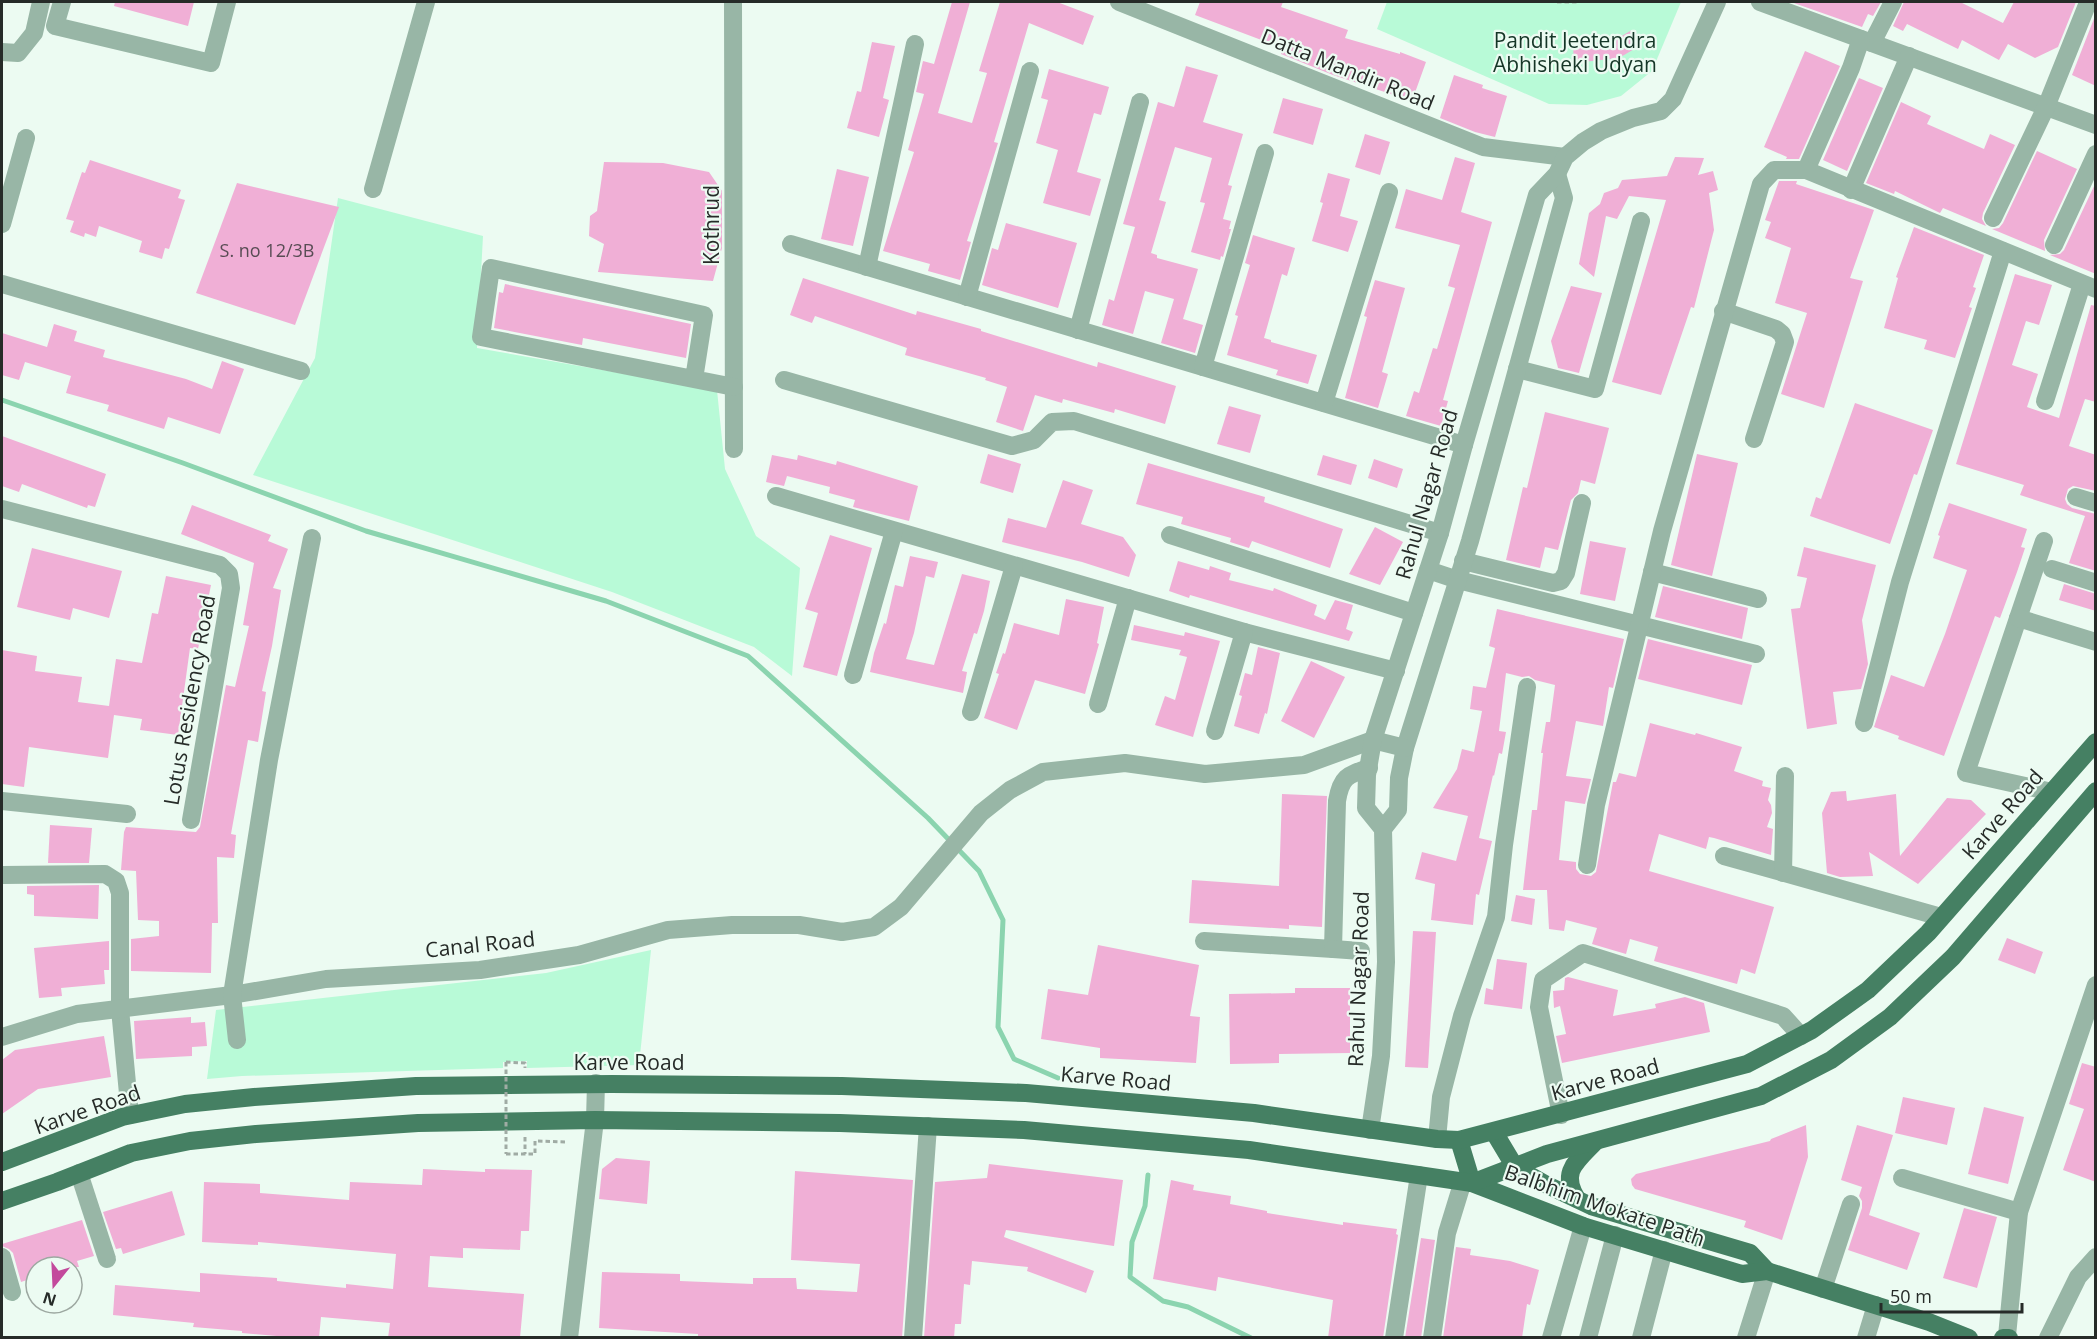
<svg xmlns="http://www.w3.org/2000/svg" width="2097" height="1339" font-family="'Open Sans',sans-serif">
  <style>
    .green { fill: #b8fad7 }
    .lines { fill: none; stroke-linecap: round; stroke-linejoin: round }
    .stream { stroke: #8bd4af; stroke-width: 5 }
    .building { fill: #f0afd6 }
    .path { stroke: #a0aba4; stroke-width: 3; stroke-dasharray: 4.5 3; stroke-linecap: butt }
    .minor { stroke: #98b6a6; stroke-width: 18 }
    .major { stroke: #458063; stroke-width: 18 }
    .path-bridge { stroke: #a0aba4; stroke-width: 3; stroke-dasharray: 4.5 3; stroke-linecap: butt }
    .labels { text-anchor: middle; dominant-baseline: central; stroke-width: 4.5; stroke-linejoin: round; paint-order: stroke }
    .number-label { font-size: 18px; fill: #584c54 }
    .park-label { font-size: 21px; fill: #153627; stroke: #ecfbf2 }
    .street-label { font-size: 21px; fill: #262b28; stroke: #ecfbf2 }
  </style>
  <rect width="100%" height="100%" fill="#ecfbf2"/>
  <g class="green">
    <polygon points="1387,2 1681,2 1652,71 1621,96 1587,105 1549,104 1377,29"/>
    <polygon points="338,198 483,236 477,348 717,390 725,469 756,536 800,568 792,676 754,647 612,592 253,475 315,358"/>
    <polygon points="651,950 639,1065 527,1068 527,1061 503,1062 503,1068 242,1076 207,1079 216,1010 546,973"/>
  </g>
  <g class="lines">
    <g class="stream">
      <polyline points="2,400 183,463 366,531 606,601 748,656 928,818 979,871 1003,920 998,1027 1014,1059 1058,1078"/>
      <polyline points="1148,1175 1145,1206 1132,1242 1130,1277 1163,1301 1188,1307 1251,1338"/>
    </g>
  </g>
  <g class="building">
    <polygon points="115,2 194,2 188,26 114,6"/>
    <polygon points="952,2 970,2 938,113 972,123 987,73 979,71 1000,2 1057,2 1094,16 1083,45 1029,23 994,142 998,143 967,241 971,242 960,280 928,271 930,264 883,251 914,152 908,150 924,94 916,92 923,61 934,64"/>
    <polygon points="1200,2 1283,2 1281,7 1348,30 1345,38 1400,54 1400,52 1426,62 1412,101 1333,75 1281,54 1283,48 1195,15"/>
    <polygon points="1791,2 1881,2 1873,16 1868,14 1862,27"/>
    <polygon points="1904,2 1960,2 2003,23 2014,2 2076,2 2058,47 2035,58 2008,44 1999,60 1962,40 1958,49 1907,24 1903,31 1893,26"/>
    <polygon points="2095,16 2096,17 2096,86 2072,75"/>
    <polygon points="1632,30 1641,45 1619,58 1574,63 1573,45 1613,41"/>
    <polygon points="872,42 895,46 883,98 889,100 879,137 847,128 857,91 861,92"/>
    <polygon points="1805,51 1840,66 1799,159 1786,159 1787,157 1764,147"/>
    <polygon points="1186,66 1218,75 1203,122 1243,134 1228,185 1232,186 1223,219 1231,221 1229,229 1231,229 1223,257 1221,256 1220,260 1191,252 1205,203 1200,202 1212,158 1175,147 1159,200 1166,202 1151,253 1157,255 1157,258 1198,269 1183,319 1203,325 1195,353 1161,343 1174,299 1145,291 1133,334 1102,325 1109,299 1114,301 1135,227 1123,224 1158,102 1174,107"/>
    <polygon points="1049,69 1109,87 1101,115 1094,113 1077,172 1101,179 1090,216 1043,203 1058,150 1036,143 1048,100 1041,98"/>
    <polygon points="1454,75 1483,85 1482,88 1507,96 1495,137 1475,132 1440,118"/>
    <polygon points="1859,78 1883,88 1847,171 1823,160"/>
    <polygon points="1283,98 1323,109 1313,145 1273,133"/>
    <polygon points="1901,102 1931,116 1927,124 1984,149 1990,134 2015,145 1983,213 1982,219 1986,226 1943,208 1940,213 1895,191 1894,194 1866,183"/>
    <polygon points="1365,134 1390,142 1380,175 1355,167"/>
    <polygon points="2037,151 2077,169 2044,240 2045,251 1992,229 1999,228 2003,223"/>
    <polygon points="1455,157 1475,163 1461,212 1492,222 1443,400 1448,401 1441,426 1406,416 1414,391 1419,393 1433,348 1437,349 1455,288 1448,286 1460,245 1395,228 1406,189 1442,200"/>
    <polygon points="1675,157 1704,158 1698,175 1713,171 1718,190 1709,193 1714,230 1694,308 1691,307 1661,395 1612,382 1666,200 1629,196 1617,219 1606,216 1594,277 1579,264 1589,213 1600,204 1604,193 1618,188 1622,180 1667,176"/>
    <polygon points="90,160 181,190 178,198 185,200 169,249 165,248 162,259 139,252 142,241 99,226 96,237 85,233 84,237 70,232 74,221 66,219 82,172 85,173"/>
    <polygon points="604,162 663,163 709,172 722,191 722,248 713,281 598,272 604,244 589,236 590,216 597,211"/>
    <polygon points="837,169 869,177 853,246 821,239"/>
    <polygon points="1328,173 1350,179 1340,216 1358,221 1348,252 1312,241 1323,203 1320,202"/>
    <polygon points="1779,181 1797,181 1796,184 1874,210 1850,278 1863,281 1824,408 1781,394 1807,313 1775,303 1791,248 1765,238 1771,222 1765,220"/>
    <polygon points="2096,182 2096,274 2050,255 2060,254 2064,250"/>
    <polygon points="237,183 339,207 295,325 196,293"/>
    <polygon points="1006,223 1077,243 1058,308 982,285 992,248 998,250"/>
    <polygon points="1914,227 1984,255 1973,287 1976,288 1969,307 1972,308 1955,358 1924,349 1927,340 1884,328 1898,278 1896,277"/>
    <polygon points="1253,235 1295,248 1287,276 1282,274 1264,338 1271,340 1271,342 1317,355 1308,384 1276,375 1278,370 1227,355 1238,316 1235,315 1250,265 1245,263"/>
    <polygon points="2015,274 2052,285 2039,325 2026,321 2012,365 2038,374 2027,407 2059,418 2091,305 2096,306 2096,402 2085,399 2069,446 2096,455 2096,491 2073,486 2068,489 2065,499 2067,504 2072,508 2096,514 2096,571 2069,563 2085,516 2020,495 2024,485 1956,464"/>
    <polygon points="803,278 916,315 917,311 981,329 981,331 1097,367 1098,362 1176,386 1165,424 1115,409 1114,413 1063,399 1062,403 1035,395 1023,431 996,422 1007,387 985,380 986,378 905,355 907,348 815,316 812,323 790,315"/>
    <polygon points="1375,280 1405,288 1382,372 1388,374 1378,408 1345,398 1367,317 1364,316"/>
    <polygon points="505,284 691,324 686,358 583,338 582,345 494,328 499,292 503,293"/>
    <polygon points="1571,286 1602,293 1579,373 1558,368 1551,341"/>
    <polygon points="54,324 77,331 74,341 105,350 103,357 186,379 212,389 222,361 244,369 220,434 168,417 164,429 107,411 109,405 66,393 71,376 25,362 19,380 2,375 2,333 47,347"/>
    <polygon points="1855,403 1933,430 1917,475 1914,474 1890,544 1810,516 1816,497 1821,499"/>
    <polygon points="1229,406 1261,415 1250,453 1217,444"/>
    <polygon points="1545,412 1609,428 1595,484 1581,480 1578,493 1571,500 1558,550 1545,547 1540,568 1506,560 1523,487 1527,488"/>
    <polygon points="2,436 106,474 95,507 88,505 87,508 22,484 19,492 2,486"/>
    <polygon points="988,454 1021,464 1013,493 980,483"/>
    <polygon points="1697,454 1738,463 1712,576 1671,565"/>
    <polygon points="772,455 797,460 798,455 836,465 837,461 918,486 909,521 853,507 855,500 829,493 830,487 787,476 784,486 766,482"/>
    <polygon points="1323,455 1357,465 1351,485 1317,475"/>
    <polygon points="1374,459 1403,469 1397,488 1368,478"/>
    <polygon points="1148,463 1265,497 1264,502 1343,529 1330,568 1252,541 1249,548 1230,542 1231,538 1181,524 1183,517 1136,504"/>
    <polygon points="1063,480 1093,490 1081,524 1123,537 1136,555 1129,577 1082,562 1002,542 1008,518 1046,528"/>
    <polygon points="1949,503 2027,529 2021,547 2025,548 2017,572 2000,618 1995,616 1944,756 1898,739 1899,736 1874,727 1891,675 1924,687 1945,634 1967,570 1933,558 1940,536 1938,535"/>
    <polygon points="192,505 271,535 268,541 288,549 273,588 281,590 272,646 262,691 266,692 258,742 248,740 231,834 236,835 234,858 217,857 218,923 212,923 211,973 131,971 131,939 159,936 159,921 138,920 136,871 121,870 124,832 126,827 196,832 200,827 226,685 235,687 249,626 243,625 254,563 181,534"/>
    <polygon points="1375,527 1403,542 1380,585 1349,574"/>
    <polygon points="830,535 872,548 837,676 803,667 818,613 805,609"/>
    <polygon points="1590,541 1626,548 1615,601 1580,594"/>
    <polygon points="1804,547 1876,565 1862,620 1868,664 1861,689 1833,692 1837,724 1807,729 1791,609 1800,608 1807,578 1797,576"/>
    <polygon points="32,548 122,571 109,618 73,608 70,620 17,607"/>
    <polygon points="910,556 938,562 934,578 926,576 914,633 906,659 934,665 962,574 990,581 984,611 977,634 974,633 962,671 967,672 963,693 870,672 874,653 884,623 886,624 895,585 903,587"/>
    <polygon points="1178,561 1209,570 1210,566 1231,573 1229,580 1273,591 1274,588 1317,605 1314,615 1325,620 1335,600 1353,605 1346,629 1353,632 1349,641 1190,595 1189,598 1169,591"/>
    <polygon points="166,576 211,585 198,649 190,648 178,735 140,730 142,719 114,715 108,758 29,747 24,787 2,784 2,650 37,656 35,671 82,677 78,702 109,706 116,659 142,663 152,613 158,614"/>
    <polygon points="2064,584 2096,594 2096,611 2059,600"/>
    <polygon points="1663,586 1748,608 1742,639 1655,617"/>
    <polygon points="1066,599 1104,607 1097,643 1099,644 1085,694 1035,680 1017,730 984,718 999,674 996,673 1003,653 1005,654 1014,623 1059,635"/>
    <polygon points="1497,609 1624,639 1613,688 1609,687 1603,726 1576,721 1566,776 1591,779 1585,804 1565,801 1559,860 1576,862 1576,869 1580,874 1591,876 1596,872 1613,782 1616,782 1619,773 1636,777 1650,723 1695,735 1696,733 1742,747 1734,771 1763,781 1762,786 1771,788 1768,800 1771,805 1772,813 1767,827 1773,829 1771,855 1714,838 1709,837 1706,849 1659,834 1649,871 1774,907 1755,974 1741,969 1737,984 1654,961 1658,947 1630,939 1626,954 1592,944 1597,928 1566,920 1564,931 1549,929 1547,890 1523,890 1532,810 1537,810 1543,753 1541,753 1546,722 1550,722 1555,685 1535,680 1529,676 1522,677 1506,673 1499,731 1506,732 1502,754 1499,753 1494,776 1493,775 1479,838 1492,841 1479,895 1476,894 1473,925 1431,920 1435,884 1415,879 1422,852 1456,861 1468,816 1433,808 1457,769 1462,749 1474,752 1482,711 1470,709 1473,686 1486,688 1495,648 1489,646"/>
    <polygon points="1134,625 1184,636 1185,632 1220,641 1193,737 1155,725 1165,696 1175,700 1187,657 1179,655 1181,650 1131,640"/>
    <polygon points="1648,639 1752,665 1742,705 1638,679"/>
    <polygon points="1258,647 1280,653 1267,714 1265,713 1259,734 1234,726 1242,696 1239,695 1245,673 1252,675"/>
    <polygon points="1311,661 1345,677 1314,738 1281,721"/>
    <polygon points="1846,791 1847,801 1896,794 1900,856 1947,798 1971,800 1986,814 1918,884 1869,852 1873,876 1840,877 1827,873 1822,813 1831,792"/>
    <polygon points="1282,794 1327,796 1322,927 1289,925 1289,929 1189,923 1192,880 1279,886"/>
    <polygon points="50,825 92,828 89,863 48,863"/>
    <polygon points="99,885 98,919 34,916 34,895 27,894 27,886"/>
    <polygon points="1516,895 1535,899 1532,925 1511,921"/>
    <polygon points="1413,931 1436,932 1428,1068 1405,1067"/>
    <polygon points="2007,938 2043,952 2035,974 1998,960"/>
    <polygon points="109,941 109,970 104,970 105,984 61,988 62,996 39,998 34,948"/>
    <polygon points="1098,945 1199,965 1190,1016 1200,1017 1196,1063 1100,1058 1100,1048 1041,1039 1048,989 1088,995"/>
    <polygon points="1497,959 1527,963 1522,1009 1484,1004 1486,988 1493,990"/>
    <polygon points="1568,977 1618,990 1613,1016 1656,1008 1655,1004 1685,997 1704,1003 1710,1032 1562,1063 1556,1036 1566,1034 1560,1006 1554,1008 1553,991 1564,990 1565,978"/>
    <polygon points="1295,988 1350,988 1350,1053 1279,1054 1279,1063 1230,1064 1229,994 1295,993"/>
    <polygon points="191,1017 191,1023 205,1022 207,1046 192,1047 192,1056 136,1059 134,1021"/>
    <polygon points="104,1036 111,1077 38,1089 2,1114 2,1060 15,1050"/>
    <polygon points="2082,1063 2096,1067 2096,1182 2063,1170 2084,1109 2069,1104"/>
    <polygon points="1903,1097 1955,1108 1947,1145 1895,1133"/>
    <polygon points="1984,1107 2024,1117 2008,1184 1968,1174"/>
    <polygon points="1806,1125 1808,1157 1782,1240 1744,1227 1746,1221 1635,1189 1632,1185 1631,1179 1636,1174 1770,1141 1771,1139"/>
    <polygon points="1857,1125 1893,1135 1869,1215 1920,1233 1907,1270 1848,1250 1862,1208 1862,1201 1859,1196 1862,1187 1841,1180"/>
    <polygon points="616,1158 650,1161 647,1204 599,1199 602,1169"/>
    <polygon points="989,1164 1123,1180 1114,1246 1006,1230 1004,1237 1094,1271 1086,1293 1027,1271 1028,1267 972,1261 970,1285 964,1284 961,1324 955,1324 954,1338 924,1338 935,1182 987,1178"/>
    <polygon points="423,1169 485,1172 485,1169 532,1170 529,1231 521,1231 520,1250 463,1248 463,1258 430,1256 428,1287 524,1294 520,1338 388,1338 390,1323 321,1317 319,1338 299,1338 242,1333 242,1331 193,1327 194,1323 113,1315 115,1285 200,1292 200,1273 277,1278 277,1281 346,1288 346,1284 393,1289 396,1254 258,1242 258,1245 202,1242 204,1182 260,1184 260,1193 349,1200 350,1182 422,1185"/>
    <polygon points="795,1171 913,1180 902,1338 698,1338 698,1334 599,1328 602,1272 680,1274 680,1281 753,1284 753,1278 796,1278 797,1289 857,1292 860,1264 791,1260"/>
    <polygon points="1171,1180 1194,1185 1193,1190 1231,1196 1230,1204 1267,1211 1267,1213 1343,1225 1343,1222 1397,1229 1396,1234 1398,1235 1383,1338 1328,1338 1333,1300 1218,1277 1216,1291 1153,1279"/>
    <polygon points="172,1191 185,1235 123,1254 121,1248 116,1249 103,1212"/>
    <polygon points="1964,1208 1997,1217 1977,1288 1943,1278"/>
    <polygon points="82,1220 94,1256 77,1261 79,1267 36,1267 36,1277 21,1282 13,1253 9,1249 2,1246 2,1244"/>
    <polygon points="1421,1238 1435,1240 1421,1338 1405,1338"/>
    <polygon points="1456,1247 1471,1249 1470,1255 1510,1261 1539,1270 1530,1305 1527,1304 1522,1338 1443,1338"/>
  </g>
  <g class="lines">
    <g class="path">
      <polyline points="1557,2 1577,2"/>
      <polyline points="506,1062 525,1063 525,1068"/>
      <polyline points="525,1137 525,1154"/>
      <polyline points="506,1154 535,1154 535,1141 568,1142"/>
    </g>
    <g class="minor">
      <polyline points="62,2 55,26 211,63 227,2"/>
      <polyline points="733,2 734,449"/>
      <polyline points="1119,2 1483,147 1565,157"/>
      <polyline points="1760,2 2096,125"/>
      <polyline points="1872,43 1893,2"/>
      <polyline points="2,52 18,53 34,33 41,2"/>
      <polyline points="1806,170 1851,68 1861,39"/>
      <polyline points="373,189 426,2"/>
      <polyline points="1851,190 1909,56"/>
      <polyline points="1993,218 2046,107 2087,5"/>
      <polyline points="2,224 26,138"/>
      <polyline points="791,244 1464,445"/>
      <polyline points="2054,245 2096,154"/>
      <polyline points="867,267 915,44"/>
      <polyline points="2,284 301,371"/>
      <polyline points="967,297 1030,71"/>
      <polyline points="1723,311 1776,329 1782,334 1785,342 1754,439"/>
      <polyline points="1078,330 1140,102"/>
      <polyline points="1203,367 1265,153"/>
      <polyline points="1517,369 1595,389 1641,221"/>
      <polyline points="694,379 704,315 491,268 481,337 734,387"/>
      <polyline points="784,380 1012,446 1034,440 1052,422 1074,421 1440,533"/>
      <polyline points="2045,401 2082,284"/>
      <polyline points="1324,403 1389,192"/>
      <polyline points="776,496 1244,632 1396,671"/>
      <polyline points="2076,497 2096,503"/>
      <polyline points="2,509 220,565 229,574 231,588 191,820"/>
      <polyline points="1170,535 1414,613"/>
      <polyline points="2044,541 1966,773 2052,792"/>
      <polyline points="1463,561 1553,583 1561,581 1566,573 1582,503"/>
      <polyline points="2052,569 2096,583"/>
      <polyline points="1428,570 1458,580 1756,654"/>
      <polyline points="1652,572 1758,599"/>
      <polyline points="2018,618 2096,642"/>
      <polyline points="853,675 894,531"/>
      <polyline points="1098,704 1128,598"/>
      <polyline points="971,712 1014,566"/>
      <polyline points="1864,723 1900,582 2003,251"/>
      <polyline points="1215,731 1244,632"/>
      <polyline points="2,801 127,814"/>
      <polyline points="1383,829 1398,810 1399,778 1405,748 1470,541 1564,198 1557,174"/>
      <polyline points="1724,856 1941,917"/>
      <polyline points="1587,865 1596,805 1662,531 1761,184 1774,170 1806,170 2096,289"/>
      <polyline points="1783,873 1785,776"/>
      <polyline points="2,875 105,874 116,881 120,893 120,1009 130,1115"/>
      <path d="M1204,941L1333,949L1337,801C1341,777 1347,775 1369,768"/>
      <polyline points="1333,949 1361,951"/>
      <polyline points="2,1037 77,1014 232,995 326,979 480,970 579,955 668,930 732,925 799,925 842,932 874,927 901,907 981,813 1010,790 1043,772 1125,763 1205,774 1304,765 1373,740 1405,748"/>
      <polyline points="237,1040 232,995 269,760 312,538"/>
      <polyline points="1561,1115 1539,1007 1543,980 1583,953 1783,1016 1801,1036"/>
      <polyline points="1370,1130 1381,1056 1386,962 1383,829 1366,808 1367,775 1373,740 1440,533 1464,445 1537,195 1557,174 1565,157 1583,142 1601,131 1633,118 1661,111 1673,99 1717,2"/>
      <polyline points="1437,1139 1441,1097 1462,1016 1496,917 1504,845 1527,687"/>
      <polyline points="79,1173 107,1259"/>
      <polyline points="1902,1178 2019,1212"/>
      <polyline points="2,1257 12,1292"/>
      <polyline points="1823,1289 1851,1204"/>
      <polyline points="2007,1336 2019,1212 2096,985"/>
      <polyline points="569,1338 595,1120 596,1083"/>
      <polyline points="913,1338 928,1126"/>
      <polyline points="1394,1338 1419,1175"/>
      <polyline points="1432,1338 1447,1233 1463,1181"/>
      <polyline points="1551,1338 1583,1226"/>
      <polyline points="1588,1338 1615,1235"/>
      <polyline points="1641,1338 1664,1250"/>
      <polyline points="1746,1338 1767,1271"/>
      <polyline points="1866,1338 1876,1305"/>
      <polyline points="2048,1338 2078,1277 2096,1257"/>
    </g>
    <g class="major">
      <polyline points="1494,1132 1515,1167 1545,1184 1591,1206 1750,1253 1767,1271"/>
      <polyline points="1459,1140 1472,1183 1583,1226 1742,1274 1767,1271 1929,1322 1969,1338"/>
      <polyline points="2,1162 122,1117 185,1104 254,1097 416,1086 612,1084 842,1086 1026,1093 1254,1113 1437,1139 1459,1140 1747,1064 1812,1030 1868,990 1928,933 2096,742"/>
      <path d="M1577,1199C1560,1172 1576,1162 1595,1142"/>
      <polyline points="2,1201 57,1182 131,1153 190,1141 256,1134 418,1123 595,1120 840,1123 1024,1130 1249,1150 1472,1183 1547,1154 1761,1096 1831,1060 1890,1017 1953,957 2096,791"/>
      <polyline points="2003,1338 2009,1338"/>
    </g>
    <polyline class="path-bridge" points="506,1062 506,1154"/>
  </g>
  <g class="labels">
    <g class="number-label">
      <text x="267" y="250">S. no 12/3B</text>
    </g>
    <g class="park-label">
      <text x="1575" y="40">Pandit Jeetendra<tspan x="1575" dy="24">Abhisheki Udyan</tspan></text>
    </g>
    <g class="street-label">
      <text transform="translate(1348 69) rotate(22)">Datta Mandir Road</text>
      <text transform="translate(711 225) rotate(-90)">Kothrud</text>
      <text transform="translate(1426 494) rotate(-74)">Rahul Nagar Road</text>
      <text transform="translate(189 700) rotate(-80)">Lotus Residency Road</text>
      <text transform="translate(2002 814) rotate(-49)">Karve Road</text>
      <text transform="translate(480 944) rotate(-6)">Canal Road</text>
      <text transform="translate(1358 979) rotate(-88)">Rahul Nagar Road</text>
      <text x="629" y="1062">Karve Road</text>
      <text transform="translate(1116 1078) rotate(5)">Karve Road</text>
      <text transform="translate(1605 1079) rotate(-15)">Karve Road</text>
      <text transform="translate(87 1109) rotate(-19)">Karve Road</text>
      <text transform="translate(1605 1205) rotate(19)">Balbhim Mokate Path</text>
    </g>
  </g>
  <rect width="2097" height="1339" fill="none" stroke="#262b28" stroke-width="6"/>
  <g transform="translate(54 1285) rotate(198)"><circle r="28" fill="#ecfbf2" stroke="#9da8a1" stroke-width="1.5"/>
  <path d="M0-4.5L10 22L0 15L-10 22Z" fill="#c3499c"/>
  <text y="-9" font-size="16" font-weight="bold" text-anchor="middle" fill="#262b28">N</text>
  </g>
  <path d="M1881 1303v9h141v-9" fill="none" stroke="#262b28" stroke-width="3"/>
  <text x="1890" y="1303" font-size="18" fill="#262b28" stroke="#ecfbf2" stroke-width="4.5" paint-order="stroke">50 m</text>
</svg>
